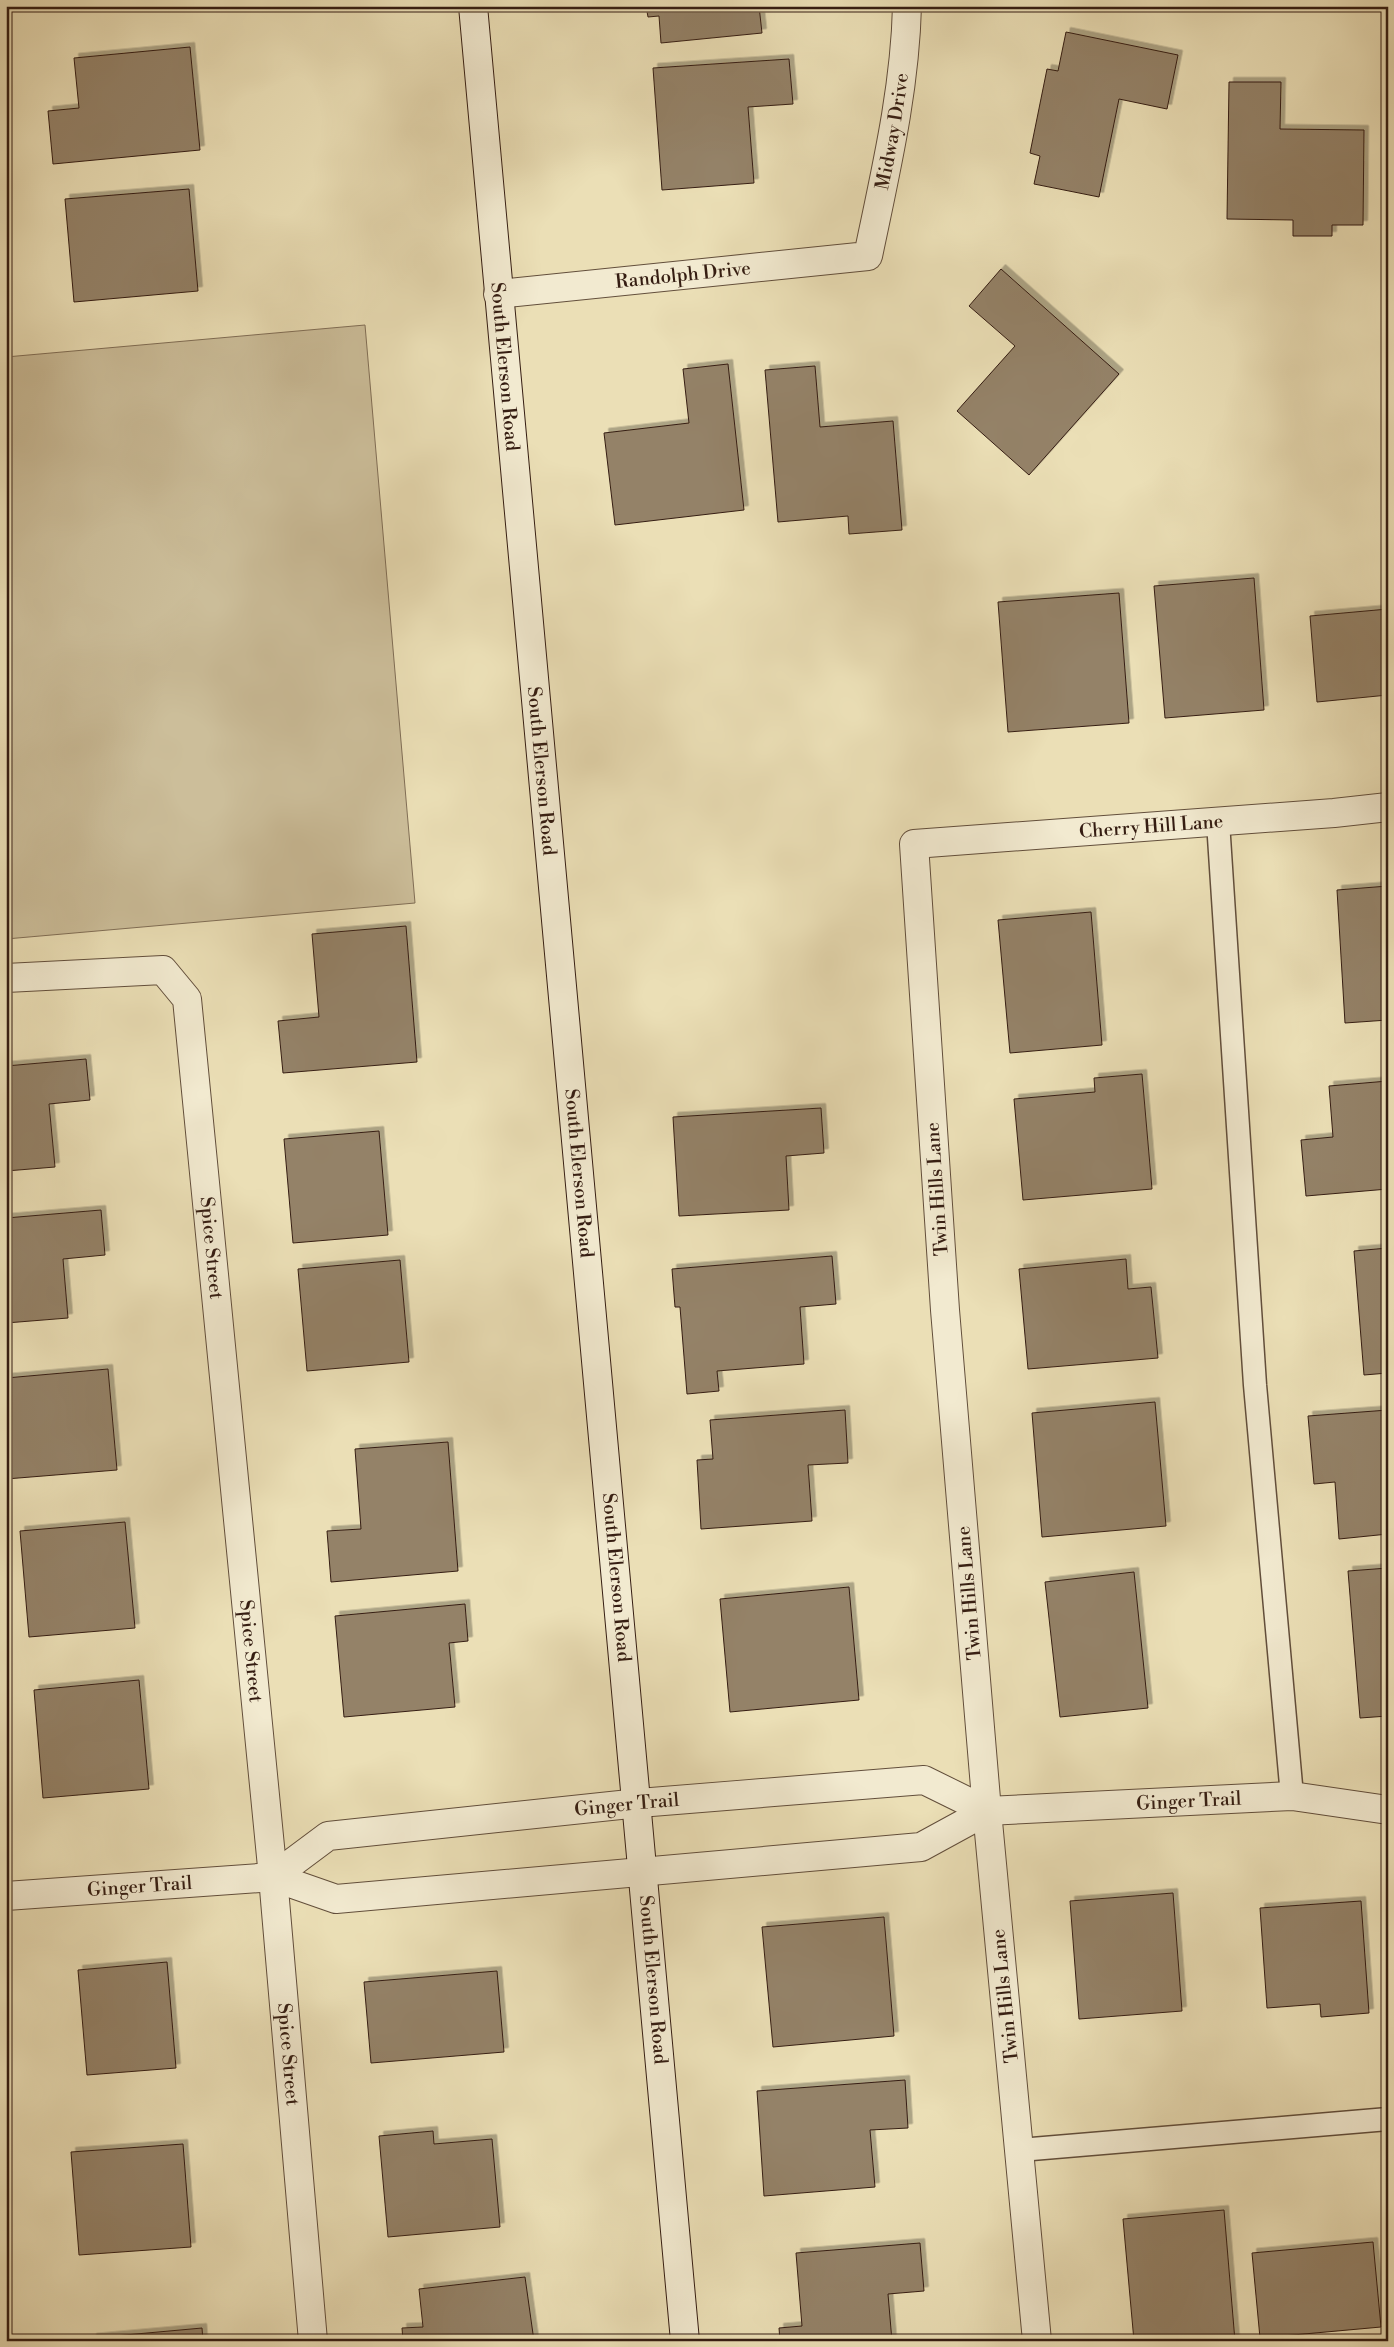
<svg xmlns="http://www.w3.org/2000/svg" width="1394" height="2347" font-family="'Libre Bodoni',serif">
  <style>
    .green { fill: #ccbe9a; stroke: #806e56 }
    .building { fill: #948267; stroke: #351d12; filter: url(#shadow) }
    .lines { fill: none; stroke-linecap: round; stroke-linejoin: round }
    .lane-casing { stroke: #624e3b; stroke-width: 25 }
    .street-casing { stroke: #624e3b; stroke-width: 30 }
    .secondary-casing { stroke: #351d12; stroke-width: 30 }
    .lane { stroke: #f2ead0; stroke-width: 22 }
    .street { stroke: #f2ead0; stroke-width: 28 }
    .secondary { stroke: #f2ead0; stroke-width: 28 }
    .labels { text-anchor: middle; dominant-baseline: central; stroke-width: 4; stroke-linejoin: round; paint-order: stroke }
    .street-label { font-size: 19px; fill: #351d12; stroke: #f2ead0 }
  </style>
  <defs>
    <filter id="shadow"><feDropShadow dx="4.5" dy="-4.5" stdDeviation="0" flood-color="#0004"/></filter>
  </defs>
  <rect width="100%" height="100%" fill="#ebdfb6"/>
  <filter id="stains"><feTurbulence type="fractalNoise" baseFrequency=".004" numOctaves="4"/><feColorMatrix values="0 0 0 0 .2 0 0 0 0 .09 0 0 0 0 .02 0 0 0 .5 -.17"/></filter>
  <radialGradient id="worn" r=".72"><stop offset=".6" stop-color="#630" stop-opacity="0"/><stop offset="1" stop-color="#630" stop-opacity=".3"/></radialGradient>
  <polygon class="green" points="365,325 415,903 6,939 6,357"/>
  <g class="building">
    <polygon points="646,6 759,6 762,33 661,43 659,16 648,17"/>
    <polygon points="1066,32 1178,55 1167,109 1119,99 1099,197 1034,184 1040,156 1030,153 1047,69 1058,71"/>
    <polygon points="190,47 200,150 53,164 48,111 79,108 74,58"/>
    <polygon points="789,59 793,104 748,107 754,183 662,190 653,68"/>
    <polygon points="1229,82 1281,82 1280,129 1364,130 1363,225 1332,225 1332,236 1293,236 1293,220 1227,219"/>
    <polygon points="189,189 198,291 74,302 65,199"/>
    <polygon points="1001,269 1119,374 1029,475 957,411 1015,346 969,306"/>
    <polygon points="728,364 744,510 615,525 604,433 689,423 683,369"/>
    <polygon points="815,366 820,427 893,421 902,530 849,534 848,516 778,522 765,370"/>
    <polygon points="1254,578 1264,710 1165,718 1154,586"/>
    <polygon points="1119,593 1129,723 1008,732 998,602"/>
    <polygon points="1388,609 1388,695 1317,702 1310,616"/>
    <polygon points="1388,886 1388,1020 1345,1023 1337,890"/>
    <polygon points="1091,912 1102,1045 1010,1053 998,920"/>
    <polygon points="406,926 417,1062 283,1073 278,1021 319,1017 312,934"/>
    <polygon points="86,1059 90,1100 49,1104 55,1167 6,1171 6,1066"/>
    <polygon points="1142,1074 1152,1189 1023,1200 1014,1099 1095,1092 1094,1078"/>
    <polygon points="1388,1081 1388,1189 1306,1196 1301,1140 1333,1137 1329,1086"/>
    <polygon points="821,1108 824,1153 786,1156 789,1210 679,1216 673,1117"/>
    <polygon points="379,1131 388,1235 293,1243 284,1139"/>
    <polygon points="101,1210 105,1255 63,1259 68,1318 6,1323 6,1218"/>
    <polygon points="1388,1248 1388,1373 1364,1375 1354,1251"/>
    <polygon points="832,1256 836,1304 800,1307 804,1364 717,1371 719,1391 687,1394 680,1307 675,1307 672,1269"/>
    <polygon points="1126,1259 1128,1289 1151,1287 1158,1358 1028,1369 1019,1269"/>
    <polygon points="400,1260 409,1362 307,1371 298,1269"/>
    <polygon points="108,1369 117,1470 6,1479 6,1378"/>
    <polygon points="1155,1402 1166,1526 1042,1537 1032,1413"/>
    <polygon points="845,1410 848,1463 808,1465 812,1521 701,1529 697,1460 713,1459 710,1420"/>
    <polygon points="1388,1410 1388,1534 1339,1539 1335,1482 1314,1484 1308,1416"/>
    <polygon points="448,1442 458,1571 331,1582 327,1531 361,1529 355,1449"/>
    <polygon points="125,1522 135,1628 29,1637 20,1531"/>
    <polygon points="1388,1568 1388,1716 1360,1718 1348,1571"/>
    <polygon points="1134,1572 1148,1708 1060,1717 1045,1582"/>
    <polygon points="849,1587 859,1700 730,1712 720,1599"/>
    <polygon points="465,1604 468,1641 449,1643 455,1707 344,1717 335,1616"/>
    <polygon points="139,1680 149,1789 43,1798 34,1690"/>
    <polygon points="1173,1893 1182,2011 1079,2019 1070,1901"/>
    <polygon points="1361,1901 1369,2013 1321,2017 1320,2004 1267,2008 1260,1908"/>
    <polygon points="884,1917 894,2036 773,2047 762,1927"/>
    <polygon points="167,1962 176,2068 87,2075 78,1970"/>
    <polygon points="497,1971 504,2052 371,2063 364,1982"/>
    <polygon points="905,2080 908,2128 870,2130 875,2187 764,2196 757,2091"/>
    <polygon points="433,2131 434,2144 492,2139 500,2227 388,2237 379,2136"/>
    <polygon points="183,2144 191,2247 79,2255 71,2152"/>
    <polygon points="1224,2210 1235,2341 1134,2341 1123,2219"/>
    <polygon points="1373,2242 1381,2327 1260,2338 1252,2253"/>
    <polygon points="920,2243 924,2291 888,2294 892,2341 780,2341 779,2328 802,2326 796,2253"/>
    <polygon points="525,2277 534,2341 403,2341 402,2328 423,2327 419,2289"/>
    <polygon points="202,2328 203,2341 92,2341 92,2338"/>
  </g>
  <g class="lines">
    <g class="lane-casing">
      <g id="lane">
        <polyline points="1218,822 1255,1385 1292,1796"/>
        <polyline points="1020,2150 1388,2119"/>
      </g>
    </g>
    <g class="street-casing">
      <g id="street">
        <path id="s1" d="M498,294L868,256C885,174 905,91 907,6"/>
        <path id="s2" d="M6,978L163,970L187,999L273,1877L313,2341"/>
        <path id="s3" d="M273,1877L328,1836L639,1803L924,1780L987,1811"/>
        <path id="s4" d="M6,1896L273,1877L336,1899L921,1847L987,1811L1292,1796L1388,1810"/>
        <path id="s5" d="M1037,2341L987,1811L945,1310L914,844L1334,813L1388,807"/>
      </g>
    </g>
    <g class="secondary-casing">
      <g id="secondary">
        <path id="s6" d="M473,6C540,785 618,1562 685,2341"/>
      </g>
    </g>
    <use href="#lane" class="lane"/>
    <use href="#street" class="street"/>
    <use href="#secondary" class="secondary"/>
  </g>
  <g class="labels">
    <g class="street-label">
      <text stroke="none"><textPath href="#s1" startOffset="499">Midway Drive</textPath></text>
      <text stroke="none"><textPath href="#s1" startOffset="186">Randolph Drive</textPath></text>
      <text stroke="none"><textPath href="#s6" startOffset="362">South Elerson Road</textPath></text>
      <text stroke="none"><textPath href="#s6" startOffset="768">South Elerson Road</textPath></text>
      <text stroke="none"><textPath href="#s5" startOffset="1740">Cherry Hill Lane</textPath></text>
      <text stroke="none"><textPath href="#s6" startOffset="1172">South Elerson Road</textPath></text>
      <text transform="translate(937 1189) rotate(-94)">Twin Hills Lane</text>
      <text stroke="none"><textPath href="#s2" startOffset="445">Spice Street</textPath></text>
      <text stroke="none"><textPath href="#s6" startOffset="1578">South Elerson Road</textPath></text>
      <text transform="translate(969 1593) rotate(-95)">Twin Hills Lane</text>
      <text stroke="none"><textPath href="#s2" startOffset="850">Spice Street</textPath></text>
      <text stroke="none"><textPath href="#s4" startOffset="1199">Ginger Trail</textPath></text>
      <text stroke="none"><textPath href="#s3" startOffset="369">Ginger Trail</textPath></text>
      <text stroke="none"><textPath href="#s4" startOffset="134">Ginger Trail</textPath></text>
      <text stroke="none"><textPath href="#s6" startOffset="1982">South Elerson Road</textPath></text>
      <text transform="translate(1005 1996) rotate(-96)">Twin Hills Lane</text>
      <text stroke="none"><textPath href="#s2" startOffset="1255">Spice Street</textPath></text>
    </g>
  </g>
  <rect width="1394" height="2347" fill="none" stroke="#ebdfb6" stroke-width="25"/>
  <rect x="8" y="8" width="1379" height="2332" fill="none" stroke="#351d12" stroke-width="2.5"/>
  <rect x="12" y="12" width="1369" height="2322" fill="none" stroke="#351d12"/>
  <rect width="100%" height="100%" filter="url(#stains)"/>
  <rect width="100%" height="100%" fill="url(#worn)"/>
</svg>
